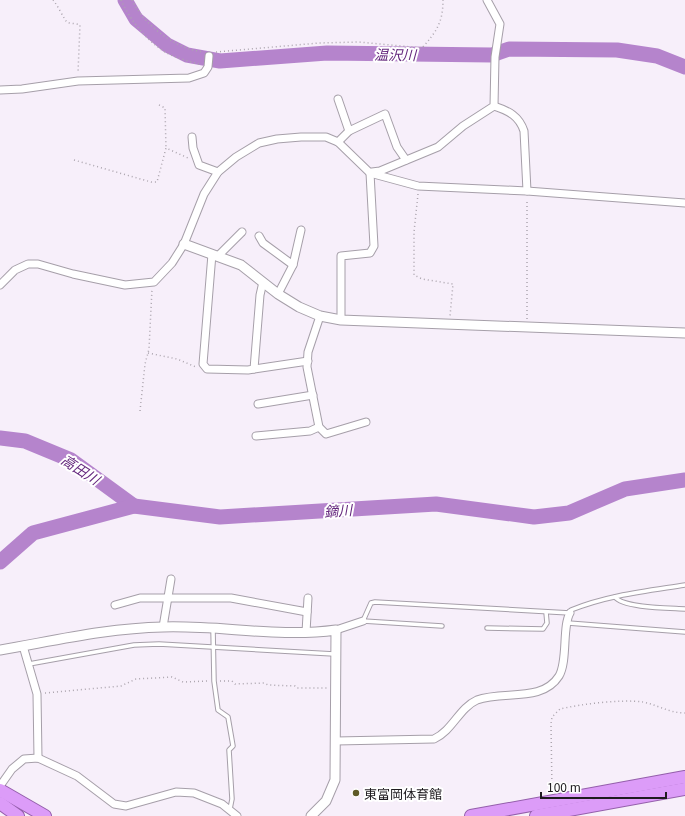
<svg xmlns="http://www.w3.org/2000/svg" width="685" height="816" font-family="Georgia,'Noto Sans JP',serif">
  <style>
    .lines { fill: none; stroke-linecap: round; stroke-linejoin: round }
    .river { stroke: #b584cc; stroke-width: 15 }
    .service-casing { stroke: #a69fa9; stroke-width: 5.5 }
    .minor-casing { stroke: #a69fa9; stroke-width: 9 }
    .tertiary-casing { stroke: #a69fa9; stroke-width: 11 }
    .trunk-casing { stroke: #945fab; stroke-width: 14 }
    .path { stroke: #aca5ae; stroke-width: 1.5; stroke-dasharray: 1 3; stroke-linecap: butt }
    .service { stroke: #fff; stroke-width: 3.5 }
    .minor { stroke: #fff; stroke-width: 7 }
    .tertiary { stroke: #fff; stroke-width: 9 }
    .trunk { stroke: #dc9cf8; stroke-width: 12 }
    .poi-dot { fill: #5e5a27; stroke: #fff; stroke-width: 1.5 }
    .labels { text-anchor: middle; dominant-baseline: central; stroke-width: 4; stroke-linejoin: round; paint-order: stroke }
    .poi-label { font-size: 13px; fill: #1e1b1f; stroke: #fff; text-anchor: start }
    .water-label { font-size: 14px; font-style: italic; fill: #64277d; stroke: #fff }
  </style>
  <rect width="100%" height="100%" fill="#f7effa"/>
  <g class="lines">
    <g class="river">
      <polyline points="125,0 136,19 167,45 187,55 220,61 327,53 492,55 509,49 617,50 657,56 685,67"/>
      <polyline points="0,438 25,441 71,460 134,506"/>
      <polyline points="0,562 33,533 134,506 220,517 436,504 534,517 569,513 625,489 685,480"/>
    </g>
    <g class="service-casing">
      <g id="service">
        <path d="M615,597C623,608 670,608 685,609"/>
        <polyline points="568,623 685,632"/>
        <path d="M442,626L363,621L371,603L375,602L570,613L571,610C608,595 647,591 685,585"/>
        <polyline points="487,628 543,629 547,623 546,612"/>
        <polyline points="213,629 214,681 218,710 228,717 233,746 229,750 232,799 230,809"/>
        <polyline points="29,664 134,645 159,644 334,654"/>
      </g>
    </g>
    <g class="minor-casing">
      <g id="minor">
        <polyline points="0,90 22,89 78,81 189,78 204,73 208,67 209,56"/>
        <polyline points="338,99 349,131"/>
        <path d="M494,106C509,111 519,116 524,131L527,191"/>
        <polyline points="192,137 193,148 199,165 218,172"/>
        <polyline points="338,142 349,131 385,114 397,147 406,160"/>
        <polyline points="372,172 380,171 438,147 463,126 494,106 495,57 500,24 487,0"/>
        <polyline points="259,236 263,243 293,265"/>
        <polyline points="212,254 203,364 207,369 248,370 254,369 260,295 263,282"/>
        <polyline points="218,256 242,232"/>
        <polyline points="0,285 15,270 28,264 38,264 73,274 125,285 154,282 172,263 184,244 204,194 218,172 236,157 259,143 277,139 301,137 326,137 338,142 370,173 418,186 527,191 685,203"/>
        <polyline points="278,294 293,265 301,230"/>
        <polyline points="320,316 308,352 307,367 319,427 326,434 366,422"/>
        <polyline points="341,320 341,256 370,253 374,246 370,173"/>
        <polyline points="254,369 308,361"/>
        <polyline points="258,404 313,395"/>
        <polyline points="256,436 310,431 319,427"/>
        <polyline points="115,605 140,598 231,598 307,612"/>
        <polyline points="163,627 171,579"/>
        <polyline points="336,630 363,621"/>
        <polyline points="306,632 308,598"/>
        <polyline points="23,646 37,694 38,758"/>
        <path d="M336,741L434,739C453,730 459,708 477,700C503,690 542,703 559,676C568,661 562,626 570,613"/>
        <polyline points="0,786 12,769 24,759 38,758 77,776 114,804 126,806 176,792 194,793 222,804 237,816"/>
      </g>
    </g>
    <g class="tertiary-casing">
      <g id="tertiary">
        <polyline points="184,244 241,265 278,294 299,307 320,316 341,320 685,333"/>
        <path d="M0,650C53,641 108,628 163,627C221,625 278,638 336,630L335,780L326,801L311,816"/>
      </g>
    </g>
    <g class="trunk-casing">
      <g id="trunk">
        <polyline points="0,790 45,816"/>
        <polyline points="0,803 18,816"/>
        <polyline points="471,816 685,777"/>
        <polyline points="536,816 685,789"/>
      </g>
    </g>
    <g class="path">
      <path d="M53,0C57,4 65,21 67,22C71,24 76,23 80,25L78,73"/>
      <path d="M121,0C130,20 146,40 165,52C175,58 189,61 201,65"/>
      <path d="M132,0C144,25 175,49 204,52"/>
      <path d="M216,52L319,43L359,42L422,48C436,32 443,23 443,0"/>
      <polyline points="159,105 165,108 166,148"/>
      <polyline points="74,160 151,182 157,182 166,148 188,158"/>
      <polyline points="418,194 414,232 414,275 422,279 453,284 450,316"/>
      <polyline points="527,319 527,199"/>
      <polyline points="148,353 177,359 196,367"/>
      <polyline points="140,411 145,364 149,349 152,289"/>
      <polyline points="220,681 232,681 235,684 264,683 268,685 295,686 297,688 327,688"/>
      <polyline points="45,693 121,686 136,679 172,677 183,682 208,681"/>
      <path d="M552,791L551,724L552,717L560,709C581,704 622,699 643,702C658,705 669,713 685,713"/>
    </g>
    <use href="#service" class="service"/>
    <use href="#minor" class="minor"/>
    <use href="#tertiary" class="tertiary"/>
    <use href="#trunk" class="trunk"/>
  </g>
  <circle class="poi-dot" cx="356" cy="793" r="4"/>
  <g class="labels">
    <g class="poi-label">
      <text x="364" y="793">東富岡体育館</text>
    </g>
    <g class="water-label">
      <text transform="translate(395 54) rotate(1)">温沢川</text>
      <text transform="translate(81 469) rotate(33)">高田川</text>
      <text transform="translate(338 510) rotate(-4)">鏑川</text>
    </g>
  </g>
  <path d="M541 792v6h125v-6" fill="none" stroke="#1e1b1f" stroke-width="2"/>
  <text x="547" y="792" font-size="12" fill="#1e1b1f" stroke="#ffffff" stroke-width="3" paint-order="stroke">100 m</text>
</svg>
